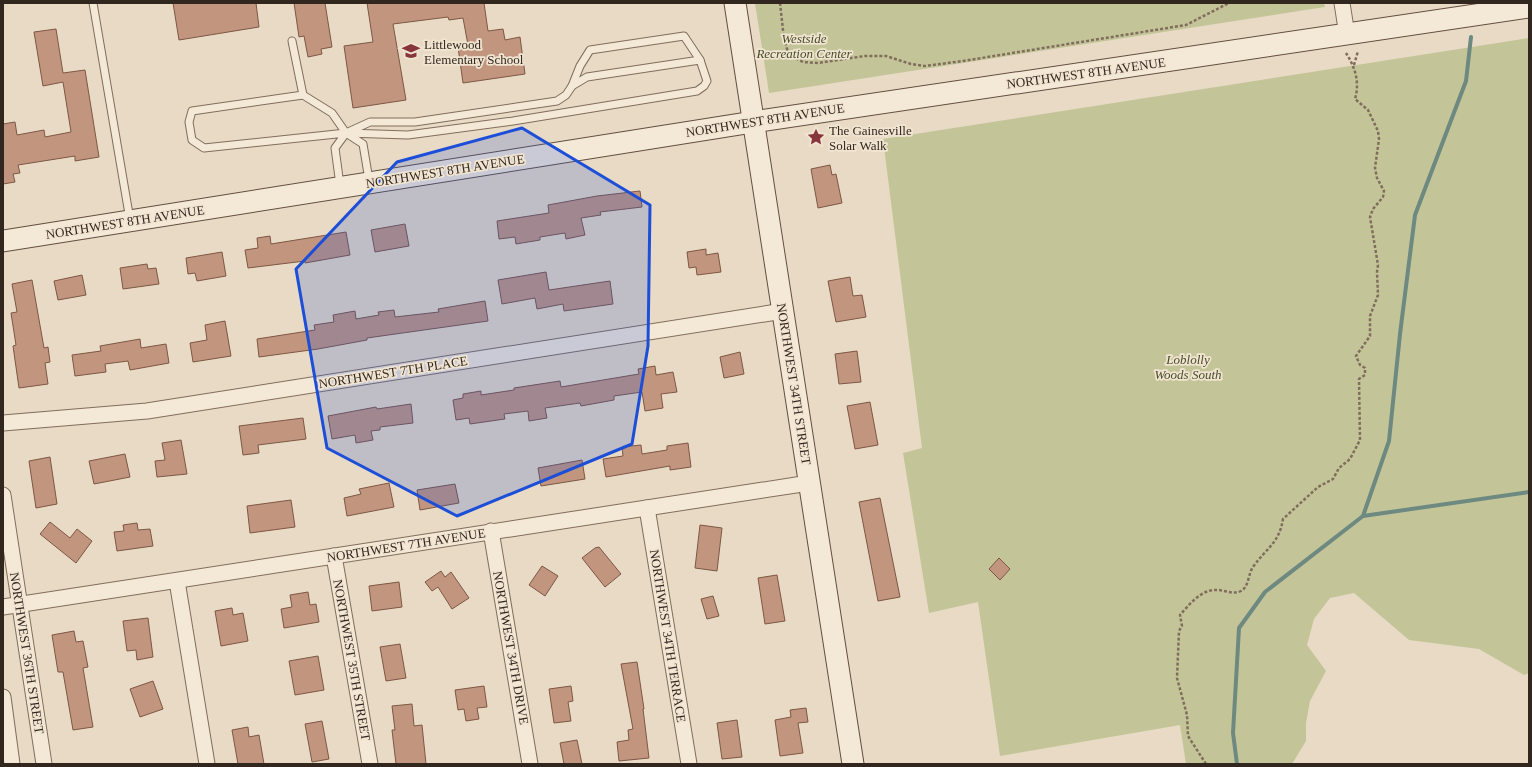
<svg xmlns="http://www.w3.org/2000/svg" width="1532" height="767" font-family="Georgia,serif">
  <style>
    .green { fill: #c3c599 }
    .lines { fill: none; stroke-linecap: round; stroke-linejoin: round }
    .stream { stroke: #6d8980; stroke-width: 4 }
    .building { fill: #c2957e; stroke: #7d5745 }
    .lane-casing { stroke: #816d5c; stroke-width: 9 }
    .street-casing { stroke: #816d5c; stroke-width: 17 }
    .secondary-casing { stroke: #624e40; stroke-width: 23 }
    .path { stroke: #816d5c; stroke-width: 2.5; stroke-dasharray: 3 2; stroke-linecap: butt }
    .lane { stroke: #f4e9d6; stroke-width: 7 }
    .street { stroke: #f4e9d6; stroke-width: 15 }
    .secondary { stroke: #f4e9d6; stroke-width: 21 }
    .marked { fill: #1d4ed8; fill-opacity: 0.2; stroke: #1d4ed8; stroke-width: 3; stroke-linejoin: round }
    .labels { text-anchor: middle; dominant-baseline: central; stroke-width: 3.5; stroke-linejoin: round; paint-order: stroke }
    .park-label { font-size: 13px; font-style: italic; fill: #464c28; stroke: #f1e5d2 }
    .poi-label { font-size: 13px; fill: #32271f; stroke: #f1e5d2; text-anchor: start }
    .street-label { font-size: 13px; fill: #32271f; stroke: #f1e5d2 }
  </style>
  <rect width="100%" height="100%" fill="#e8dac4"/>
  <g class="green">
    <polygon points="755,3 1324,3 1325,7 769,93"/>
    <polygon points="1529,38 1529,673 1524,675 1479,649 1409,640 1354,593 1330,598 1314,619 1307,645 1326,671 1310,701 1306,723 1306,741 1292,764 1186,764 1180,725 1000,756 978,602 929,613 903,453 922,448 883,139"/>
  </g>
  <g class="lines">
    <g class="stream">
      <polyline points="1363,516 1529,492"/>
      <polyline points="1237,764 1233,733 1239,628 1265,592 1363,516 1389,441 1400,334 1415,215 1466,81 1471,37"/>
    </g>
  </g>
  <g class="building">
    <polygon points="173,3 256,3 259,27 179,40"/>
    <polygon points="294,3 325,3 332,47 321,49 322,54 308,57 304,36 299,37"/>
    <polygon points="367,3 484,3 488,31 503,29 505,40 520,37 525,74 463,83 458,47 468,45 463,18 449,20 448,17 393,24 406,100 353,108 344,46 373,42"/>
    <polygon points="56,29 63,73 85,70 99,157 75,161 75,156 18,165 20,173 13,174 15,182 3,184 3,124 15,122 17,135 44,130 45,137 71,132 63,82 43,86 34,32"/>
    <polygon points="830,165 832,175 836,174 842,203 818,208 811,169"/>
    <polygon points="640,191 642,207 600,212 601,215 581,218 585,235 566,239 565,233 540,237 540,240 516,244 515,237 499,239 497,221 549,213 548,205 597,196"/>
    <polygon points="405,224 409,246 375,252 371,230"/>
    <polygon points="346,232 350,255 305,263 305,261 248,268 245,250 258,248 257,238 270,236 271,244"/>
    <polygon points="706,249 706,255 718,253 721,272 697,275 696,267 689,268 687,252"/>
    <polygon points="222,252 226,276 197,281 195,273 188,274 186,258"/>
    <polygon points="147,264 148,269 156,268 159,284 123,289 120,268"/>
    <polygon points="546,272 549,290 610,281 613,304 564,311 563,304 537,309 535,298 502,304 498,280"/>
    <polygon points="82,275 86,295 58,300 54,281"/>
    <polygon points="850,277 853,296 862,295 866,317 836,322 828,281"/>
    <polygon points="32,280 44,348 48,347 50,362 45,363 48,384 19,388 13,346 16,345 11,313 17,312 12,284"/>
    <polygon points="485,301 488,321 367,338 367,340 318,349 259,357 257,339 315,330 314,325 334,322 333,315 355,311 356,319 379,315 378,312 394,310 395,317 439,312 438,309"/>
    <polygon points="225,321 231,356 193,362 190,343 207,340 205,325"/>
    <polygon points="140,339 141,348 166,344 169,363 130,370 128,361 105,364 106,372 75,376 72,355 101,351 100,346"/>
    <polygon points="857,351 861,382 839,384 835,354"/>
    <polygon points="740,352 744,374 724,378 720,357"/>
    <polygon points="655,366 656,375 673,372 677,392 661,394 663,408 645,411 642,392 614,396 614,400 581,406 580,403 545,408 547,418 529,421 528,411 504,414 505,419 470,424 469,418 456,420 453,400 463,398 463,394 481,391 481,395 514,390 514,388 560,381 561,387 639,374 638,369"/>
    <polygon points="870,402 878,445 855,449 847,406"/>
    <polygon points="411,404 413,423 380,427 380,430 371,431 373,440 356,443 355,435 332,439 328,416 376,407 377,409"/>
    <polygon points="303,418 306,439 258,445 259,453 243,455 239,426"/>
    <polygon points="181,440 187,474 157,477 155,461 165,460 162,443"/>
    <polygon points="688,443 691,467 670,470 670,466 606,477 603,459 623,456 622,447 641,445 642,454 667,450 667,446"/>
    <polygon points="125,454 130,477 94,484 89,461"/>
    <polygon points="50,457 57,504 36,508 29,461"/>
    <polygon points="582,460 585,479 541,486 538,468"/>
    <polygon points="389,483 394,507 347,516 344,498 361,494 359,489"/>
    <polygon points="455,484 459,503 420,510 417,490"/>
    <polygon points="880,498 900,597 878,601 859,502"/>
    <polygon points="291,500 295,527 250,533 247,506"/>
    <polygon points="50,522 70,538 77,529 92,541 76,563 40,534"/>
    <polygon points="137,523 138,530 150,529 153,546 117,551 114,532 124,531 123,525"/>
    <polygon points="700,525 722,528 717,571 695,568"/>
    <polygon points="599,547 621,574 605,587 582,558 595,548"/>
    <polygon points="999,558 1010,569 1000,580 989,569"/>
    <polygon points="542,566 558,576 545,596 529,585"/>
    <polygon points="441,571 445,577 451,572 469,598 452,609 438,587 432,591 425,582"/>
    <polygon points="777,575 785,621 765,624 758,578"/>
    <polygon points="399,582 402,607 372,611 369,586"/>
    <polygon points="308,592 310,605 316,604 319,622 284,628 281,609 292,607 290,595"/>
    <polygon points="713,596 719,616 707,619 701,599"/>
    <polygon points="232,608 233,615 243,613 248,641 221,646 215,611"/>
    <polygon points="148,618 153,657 137,660 136,650 127,651 123,621"/>
    <polygon points="74,631 76,642 83,641 88,667 83,668 93,727 73,730 63,672 58,672 52,635"/>
    <polygon points="400,644 406,678 386,681 380,647"/>
    <polygon points="318,656 324,690 295,695 289,661"/>
    <polygon points="637,662 644,709 643,709 649,758 619,761 617,742 629,740 628,730 633,729 621,664"/>
    <polygon points="153,681 163,709 140,717 130,689"/>
    <polygon points="484,686 487,707 477,708 479,719 466,721 464,709 458,710 455,690"/>
    <polygon points="571,686 573,701 568,702 571,721 554,723 549,689"/>
    <polygon points="412,704 414,726 422,725 426,764 396,764 392,730 395,730 392,706"/>
    <polygon points="806,708 808,722 798,723 803,753 780,756 775,720 791,717 790,710"/>
    <polygon points="737,720 742,757 722,759 717,723"/>
    <polygon points="322,721 329,759 312,762 305,724"/>
    <polygon points="248,727 249,737 259,735 264,764 238,764 232,730"/>
    <polygon points="577,740 582,764 564,764 560,743"/>
  </g>
  <g class="lines">
    <g class="lane-casing">
      <g id="lane">
        <polyline points="93,3 130,220"/>
        <polyline points="292,41 303,95 332,113 346,133 363,144 369,180"/>
        <polyline points="572,86 580,66 590,50 684,36 700,60"/>
        <polyline points="303,95 192,111 189,122 192,140 204,148 346,133 408,135 513,121 697,91 704,86 707,81 700,60 587,77 572,86 566,95 557,101 415,122 370,122 346,133 335,148 340,185"/>
      </g>
    </g>
    <g class="street-casing">
      <g id="street">
        <polyline points="1342,3 1347,35"/>
        <polyline points="3,423 147,411 783,311"/>
        <polyline points="3,495 44,764"/>
        <polyline points="647,508 689,764"/>
        <polyline points="491,531 530,764"/>
        <polyline points="334,556 370,764"/>
        <polyline points="177,581 207,764"/>
        <polyline points="3,607 809,483"/>
        <polyline points="3,697 12,764"/>
      </g>
    </g>
    <g class="secondary-casing">
      <g id="secondary">
        <polyline points="735,3 853,764"/>
        <polyline points="3,241 753,122 1529,7"/>
      </g>
    </g>
    <g class="path">
      <polyline points="780,3 784,39 788,52 793,57 803,62 818,63 865,56 886,56 911,64 925,66 963,61 1186,25 1229,3"/>
      <polyline points="1354,65 1358,51"/>
      <path d="M1206,764L1188,736L1187,715L1177,678L1179,631L1182,626L1180,615C1189,605 1201,589 1217,590C1225,590 1233,595 1241,591C1249,587 1248,574 1253,567C1266,548 1279,544 1283,519L1318,487L1333,479L1339,468L1350,459L1360,440L1359,379L1365,375V368L1360,365L1356,356L1370,336V316L1378,295L1377,272L1378,265L1370,217L1373,209L1383,197L1384,191L1377,178L1375,168L1379,139L1378,131L1368,110L1355,99C1360,82 1355,67 1346,53"/>
    </g>
    <use href="#lane" class="lane"/>
    <use href="#street" class="street"/>
    <use href="#secondary" class="secondary"/>
  </g>
  <path class="marked" d="M522,128L650,205L648,346L632,444L457,516L327,448L296,269L397,162Z"/>
  <defs>
    <g id="school-bare" transform="scale(1.38)"><path d="M0-5L7-2L0 1L-7-2ZM-4 1L0 2.5L4 1V4Q0 6-4 4Z" fill="#88343b" stroke="#f1e5d2" stroke-width="2.5" paint-order="stroke"/></g>
    <g id="sight-bare" transform="scale(1.38)"><path d="M0-6L1.8-2.2L6-1.7L2.9 1.2L3.7 5.4L0 3.3L-3.7 5.4L-2.9 1.2L-6-1.7L-1.8-2.2Z" fill="#88343b" stroke="#f1e5d2" stroke-width="2.5" paint-order="stroke"/></g>
  </defs>
  <g fill-rule="evenodd">
    <use href="#school-bare" x="411" y="51"/>
    <use href="#sight-bare" x="816" y="137"/>
  </g>
  <g class="labels">
    <g class="park-label">
      <text x="804" y="38">Westside<tspan x="804" dy="15">Recreation Center</tspan></text>
      <text x="1188" y="359">Loblolly<tspan x="1188" dy="15">Woods South</tspan></text>
    </g>
    <g class="poi-label">
      <text x="424" y="44">Littlewood<tspan x="424" dy="15">Elementary School</tspan></text>
      <text x="829" y="130">The Gainesville<tspan x="829" dy="15">Solar Walk</tspan></text>
    </g>
    <g class="street-label">
      <text transform="translate(1086 73) rotate(-8)">NORTHWEST 8TH AVENUE</text>
      <text transform="translate(765 120) rotate(-9)">NORTHWEST 8TH AVENUE</text>
      <text transform="translate(445 171) rotate(-9)">NORTHWEST 8TH AVENUE</text>
      <text transform="translate(125 222) rotate(-9)">NORTHWEST 8TH AVENUE</text>
      <text transform="translate(393 372) rotate(-9)">NORTHWEST 7TH PLACE</text>
      <text transform="translate(794 384) rotate(81)">NORTHWEST 34TH STREET</text>
      <text transform="translate(406 545) rotate(-9)">NORTHWEST 7TH AVENUE</text>
      <text transform="translate(668 636) rotate(81)">NORTHWEST 34TH TERRACE</text>
      <text transform="translate(511 648) rotate(80)">NORTHWEST 34TH DRIVE</text>
      <text transform="translate(27 653) rotate(81)">NORTHWEST 36TH STREET</text>
      <text transform="translate(352 660) rotate(80)">NORTHWEST 35TH STREET</text>
    </g>
  </g>
  <rect width="1532" height="767" fill="none" stroke="#32271f" stroke-width="8"/>
</svg>
